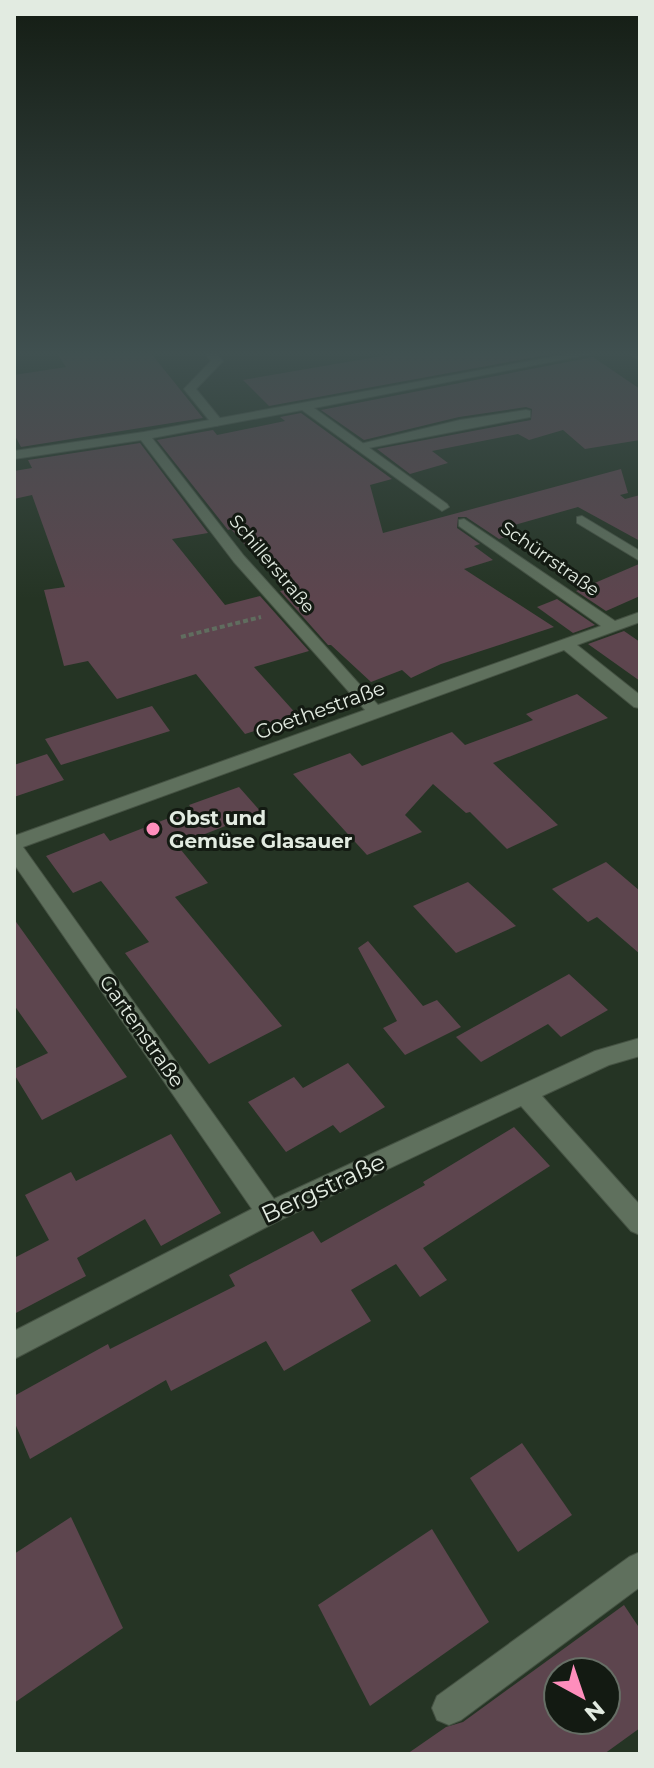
<svg xmlns="http://www.w3.org/2000/svg" width="654" height="1768" font-family="Montserrat,sans-serif">
  <style>
    .building { fill: #5d454e; fill-rule: evenodd }
    .lines { fill: none; stroke-linecap: round; stroke-linejoin: round }
    .service-casing { stroke: #455243; stroke-width: 2 }
    .minor-casing { stroke: #455243; stroke-width: 2 }
    .path { stroke: #606d5f; stroke-width: 4; stroke-dasharray: 5 3; stroke-linecap: butt }
    .service { fill: #5f705d; fill-rule: evenodd }
    .minor { fill: #5f705d; fill-rule: evenodd }
    .poi-dot { fill: #fe8ebc; stroke: #131a12; stroke-width: 3 }
    .labels { text-anchor: middle; dominant-baseline: central; stroke-width: 6; stroke-linejoin: round; paint-order: stroke }
    .far-street-label { font-size: 18px; fill: #e2ebe1; stroke: #131a12 }
    .street-label { font-size: 20px; fill: #e2ebe1; stroke: #131a12 }
    .poi-label { font-size: 20px; font-weight: bold; fill: #e2ebe1; stroke: #131a12; text-anchor: start }
    .near-street-label { font-size: 24px; fill: #e2ebe1; stroke: #131a12 }
  </style>
  <rect width="100%" height="100%" fill="#253424"/>
  <g class="building">
    <polygon points="56,352 150,352 203,418 21,447 14,434 14,375 66,367"/>
    <polygon points="405,352 563,352 269,406 243,380"/>
    <polygon points="593,357 640,389 640,440 585,449 563,430 529,440 518,434 432,451 448,463 410,474 377,449 531,420 532,409 526,407 459,417 364,440 321,410"/>
    <polygon points="301,413 392,479 370,485 383,533 621,469 628,493 620,495 625,499 640,495 640,541 578,507 511,526 520,533 499,539 466,517 458,517 457,528 480,544 474,546 493,560 464,569 554,627 441,664 411,678 402,670 371,682 331,645 328,645 280,591 285,590 231,529 228,530 157,440 213,430 217,435 285,421 280,417"/>
    <polygon points="140,443 208,533 172,539 225,605 260,596 309,651 254,667 299,717 245,734 196,674 117,699 88,661 64,666 44,590 65,587 32,495 14,499 14,471 32,468 28,460"/>
    <polygon points="639,564 640,596 606,611 576,591"/>
    <polygon points="557,599 595,625 573,633 537,607"/>
    <polygon points="624,631 640,642 640,681 588,644"/>
    <polygon points="577,694 608,718 493,763 558,825 507,849 470,812 466,813 433,784 405,815 422,832 367,855 293,774 350,753 362,766 452,732 465,745 533,720 526,714"/>
    <polygon points="152,706 170,731 61,765 45,739"/>
    <polygon points="47,754 64,780 14,797 14,765"/>
    <polygon points="239,787 261,812 177,845 208,883 175,897 282,1026 209,1064 125,953 149,942 101,881 73,893 46,856 104,833 110,841 192,809 189,805"/>
    <polygon points="606,862 640,891 640,954 597,917 588,922 552,889"/>
    <polygon points="468,882 516,926 456,953 413,906"/>
    <polygon points="14,919 127,1077 42,1120 14,1074 14,1069 48,1053 14,1005"/>
    <polygon points="368,941 423,1006 437,1000 461,1027 405,1055 383,1028 397,1021 358,948"/>
    <polygon points="569,974 608,1010 561,1037 548,1024 481,1062 456,1037"/>
    <polygon points="348,1063 385,1107 340,1133 333,1125 286,1152 248,1102 294,1077 303,1088"/>
    <polygon points="514,1127 550,1166 423,1248 447,1280 420,1297 396,1264 351,1290 371,1321 284,1371 266,1341 171,1391 166,1380 30,1459 14,1421 14,1396 108,1344 110,1349 235,1286 229,1275 313,1231 321,1243 425,1185 423,1182"/>
    <polygon points="171,1134 221,1213 161,1246 145,1219 77,1258 86,1276 14,1314 14,1258 49,1240 25,1195 71,1172 76,1181"/>
    <polygon points="522,1443 572,1515 518,1552 470,1478"/>
    <polygon points="71,1517 123,1628 14,1703 14,1554"/>
    <polygon points="432,1529 489,1622 370,1706 318,1605"/>
    <path d="M624,1605L640,1629V1728L604,1754H407L446,1727L463,1722ZM558,1672H606V1720H558Z"/>
  </g>
  <g class="lines">
    <g class="service-casing">
      <g id="service">
        <polygon points="204,352 215,352 223,361 196,389 223,422 217,426 213,425 184,389 211,361"/>
        <polygon points="627,352 639,352 640,361"/>
        <polygon points="526,410 530,411 530,417 358,450 352,446 460,420"/>
        <polygon points="640,1552 640,1587 461,1720 449,1725 437,1720 432,1708 437,1696 629,1557"/>
      </g>
    </g>
    <g class="minor-casing">
      <g id="minor">
        <polygon points="579,352 601,352 314,408 447,504 449,507 442,511 302,410 152,438 244,556 378,705 601,626 459,526 459,520 464,519 615,621 640,612 640,622 577,645 640,695 640,708 634,707 564,650 23,847 274,1199 595,1051 640,1038 640,1056 609,1065 542,1096 640,1205 640,1235 631,1231 521,1106 278,1221 14,1359 14,1331 252,1209 14,864 14,836 365,710 234,562 141,440 14,459 14,451 144,432"/>
        <polygon points="582,516 640,551 640,561 577,523 577,517"/>
      </g>
    </g>
    <polyline class="path" points="181,637 261,617"/>
    <use href="#service" class="service"/>
    <use href="#minor" class="minor"/>
  </g>
  <linearGradient id="sky" x2="0" y2="1"><stop stop-color="#141d14"/><stop offset="0.59" stop-color="#405050"/><stop offset="1" stop-color="#405050" stop-opacity="0"/></linearGradient>
  <rect width="654" height="599" fill="url(#sky)"/>
  <circle class="poi-dot" cx="153" cy="829" r="8"/>
  <g class="labels">
    <g class="far-street-label">
      <text transform="translate(550 559) rotate(35)">Schürrstraße</text>
      <text transform="translate(272 564) rotate(50)">Schillerstraße</text>
    </g>
    <g class="street-label">
      <text transform="translate(320 710) rotate(-20)">Goethestraße</text>
      <text transform="translate(142 1031) rotate(55)">Gartenstraße</text>
    </g>
    <g class="poi-label">
      <text x="169" y="818">Obst und<tspan x="169" dy="23">Gemüse Glasauer</tspan></text>
    </g>
    <g class="near-street-label">
      <text transform="translate(323 1188) rotate(-25)">Bergstraße</text>
    </g>
  </g>
  <rect width="654" height="1768" fill="none" stroke="#e2ebe1" stroke-width="32"/>
  <g transform="translate(582 1696) rotate(140)"><circle r="38" fill="#131a12" stroke="#666e65" stroke-width="2"/>
  <path d="M0-6L14 30L0 20L-14 30Z" fill="#fe8ebc"/>
  <text y="-12" font-size="22" font-weight="bold" text-anchor="middle" fill="#e2ebe1">N</text>
  </g>
</svg>
